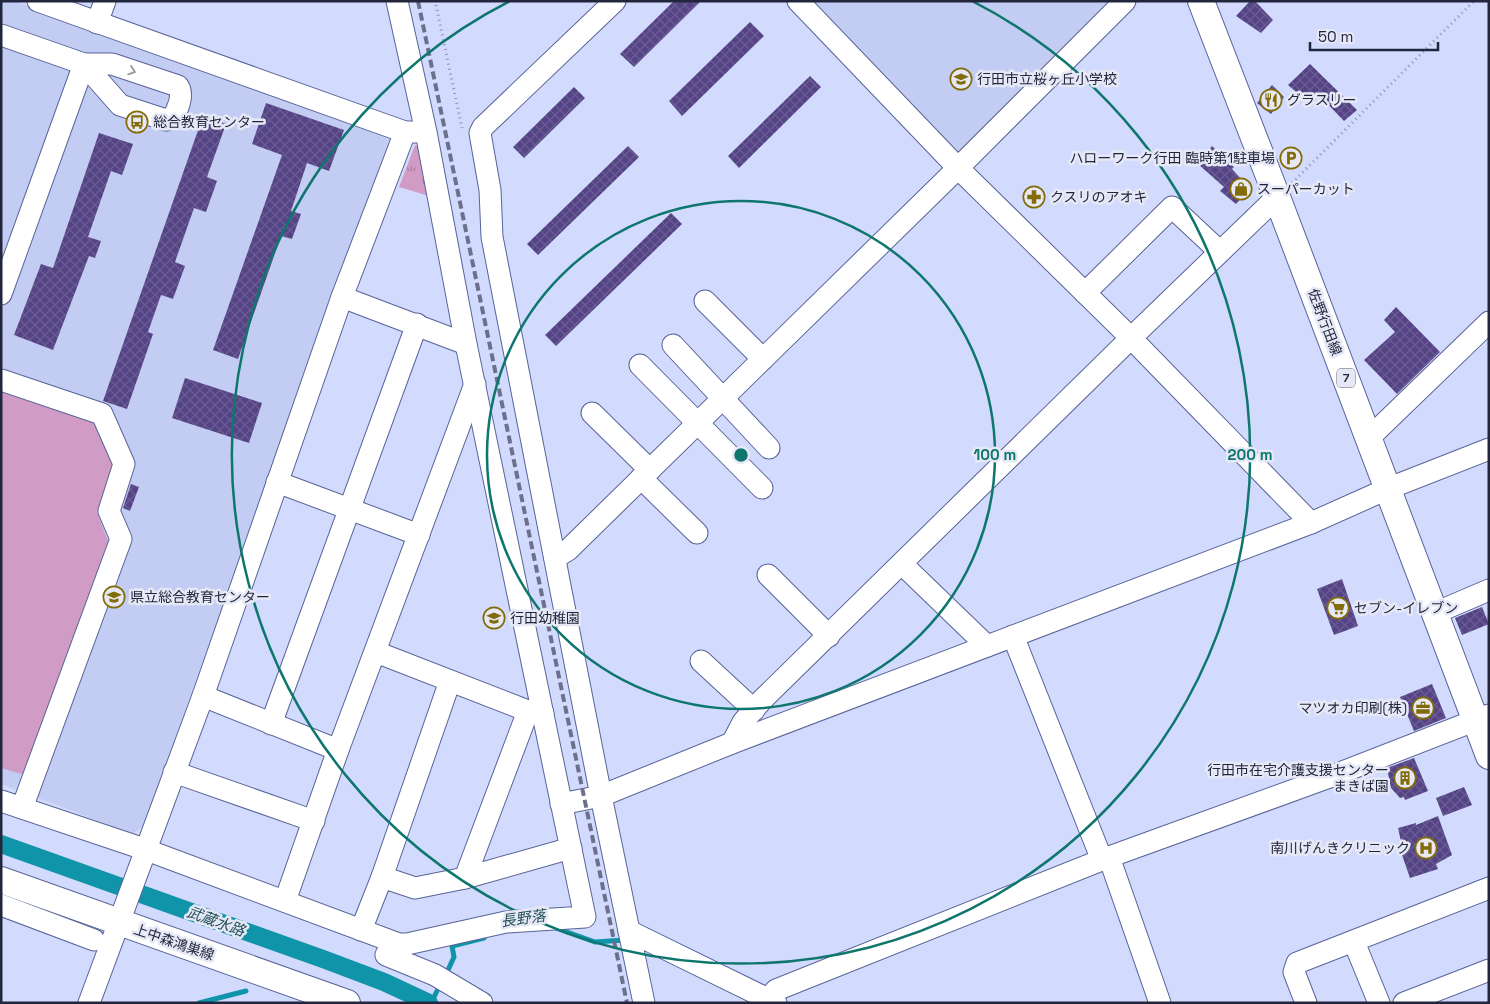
<svg xmlns="http://www.w3.org/2000/svg" width="1490" height="1004" font-family="'Space Grotesk','Noto Sans JP',sans-serif">
  <style>
    .built { fill: #c3cdf3 }
    .park { fill: url(#park-tufts) }
    .pitch { fill: #d09bc5 }
    .lines { fill: none; stroke-linecap: round; stroke-linejoin: round }
    .stream { stroke: #1094aa; stroke-width: 5 }
    .canal { stroke: #1094aa; stroke-width: 18 }
    .building { fill: url(#building-cross-hatch) }
    .minor-casing { stroke: #586397; stroke-width: 23 }
    .major-casing { stroke: #586397; stroke-width: 28 }
    .path { stroke: #8c93b1; stroke-width: 3; stroke-dasharray: 1 4; stroke-linecap: butt }
    .minor { stroke: #fff; stroke-width: 21 }
    .major { stroke: #fff; stroke-width: 26 }
    .rail { stroke: #6b718d; stroke-width: 4; stroke-dasharray: 8 4; stroke-linecap: butt }
    .oneway { stroke: #9c9da8 }
    .ring { fill: none; stroke: #0f766e; stroke-width: 2.5 }
    .labels { text-anchor: middle; dominant-baseline: central; stroke-width: 5; stroke-linejoin: round; paint-order: stroke }
    .shield { fill: #e6e9f5; stroke: #5d6074; stroke-width: 1 }
    .shield-label { font-size: 12px; font-weight: bold; fill: #22263d }
    .poi-label { font-size: 14px; fill: #22263d; stroke: #e6e9f5; text-anchor: start }
    .street-label { font-size: 14px; fill: #22263d; stroke: #e6e9f5 }
    .water-label { font-size: 15px; font-style: italic; fill: #21515b; stroke: #e6e9f5 }
    .centre { fill: #0f766e; stroke: #e6e9f5; stroke-width: 2.5 }
    .ring-label { font-size: 15px; text-anchor: middle; font-weight: bold; fill: #0f766e; stroke: #e6e9f5; stroke-width: 5; stroke-linejoin: round; paint-order: stroke }
  </style>
  <defs>
    <pattern id="park-tufts" width="24" height="20" patternUnits="userSpaceOnUse" patternTransform="scale(1.25)"><rect width="24" height="20" fill="#d09bc5"/><path d="M3 7l-1-3M5 7V3M7 7l1-3M15 17l-1-3M17 17v-4M19 17l1-3" fill="none" stroke="#a87ea1"/></pattern>
    <pattern id="building-cross-hatch" width="8" height="8" patternUnits="userSpaceOnUse" patternTransform="scale(1.25)"><rect width="8" height="8" fill="#554485"/><path d="M0 0l8 8M0 8l8-8" fill="none" stroke="#6a5c92"/></pattern>
  </defs>
  <rect width="100%" height="100%" fill="#d2dbfe"/>
  <g class="built">
    <polygon points="1,1 15,1 387,135 392,140 143,826 133,834 1,784"/>
    <polygon points="811,1 1115,1 959,157"/>
  </g>
  <polygon class="park" points="415,145 426,148 436,198 399,187"/>
  <polygon class="pitch" points="1,390 95,421 115,465 97,512 108,541 28,776 1,768"/>
  <g class="lines">
    <g class="stream">
      <polyline points="553,927 595,942 625,940"/>
      <polyline points="448,970 454,957 452,946 484,938"/>
      <polyline points="199,1003 246,991"/>
      <polyline points="431,1003 437,991"/>
    </g>
    <polyline class="canal" points="1,844 323,959 384,982 429,1003"/>
  </g>
  <g class="building">
    <polygon points="674,1 701,1 634,67 620,54"/>
    <polygon points="1250,1 1255,1 1273,20 1261,33 1236,16"/>
    <polygon points="750,22 764,36 682,116 669,101"/>
    <polygon points="1310,64 1357,110 1344,121 1316,92 1307,101 1288,85"/>
    <polygon points="810,76 821,87 739,168 728,156"/>
    <polygon points="1272,85 1284,97 1271,114 1257,103"/>
    <polygon points="574,87 585,98 524,158 513,147"/>
    <polygon points="266,103 344,130 329,171 307,163 291,211 301,214 292,239 281,236 238,359 213,350 282,155 252,144"/>
    <polygon points="203,116 226,124 207,177 217,181 206,212 194,208 175,262 185,266 173,299 161,295 148,332 153,334 127,409 103,401"/>
    <polygon points="99,133 133,144 122,175 111,171 88,237 101,241 95,258 89,256 53,350 14,335 41,264 53,268"/>
    <polygon points="628,146 639,157 538,255 527,244"/>
    <polygon points="1212,146 1234,167 1232,169 1250,189 1236,204 1220,191 1224,187 1198,164"/>
    <polygon points="671,213 682,224 556,346 545,335"/>
    <polygon points="1396,307 1440,352 1397,394 1364,360 1395,332 1384,320"/>
    <polygon points="185,378 262,403 249,443 172,418"/>
    <polygon points="131,484 139,487 130,511 123,508"/>
    <polygon points="1342,579 1358,626 1334,635 1317,589"/>
    <polygon points="1482,607 1489,624 1462,635 1455,618"/>
    <polygon points="1432,684 1446,718 1414,731 1400,697"/>
    <polygon points="1414,758 1428,791 1405,800 1404,797 1400,798 1391,788 1387,768"/>
    <polygon points="1464,787 1472,805 1443,816 1436,798"/>
    <polygon points="1438,816 1452,855 1436,864 1438,869 1410,878 1401,852 1402,846 1398,828 1416,823 1416,825"/>
  </g>
  <g class="lines">
    <g class="minor-casing">
      <g id="minor">
        <polyline points="38,1 405,132 418,132"/>
        <polyline points="615,1 483,127 480,133 490,190 492,237 601,796 644,1003"/>
        <polyline points="798,1 958,168 1131,338 1277,197"/>
        <polyline points="97,23 105,1"/>
        <path d="M1,35L84,64H112L178,86C184,95 178,110 172,118L166,120L120,105L84,64"/>
        <polyline points="1085,293 1172,207 1220,252"/>
        <polyline points="1,294 84,64"/>
        <polyline points="342,297 466,344"/>
        <polyline points="705,301 763,359"/>
        <polyline points="673,345 769,448"/>
        <polyline points="640,365 762,488"/>
        <polyline points="1,380 102,414 124,464 109,511 121,539 22,808"/>
        <polyline points="592,413 650,470"/>
        <polyline points="1369,438 1489,322"/>
        <polyline points="641,478 697,533"/>
        <polyline points="277,482 419,535"/>
        <polyline points="555,558 568,550 958,168 1125,1"/>
        <polyline points="902,564 987,646"/>
        <polyline points="768,575 829,636"/>
        <polyline points="1435,613 1489,590"/>
        <polyline points="1013,636 1102,860"/>
        <polyline points="376,652 528,711 543,713"/>
        <polyline points="701,661 754,710"/>
        <polyline points="203,696 338,750"/>
        <polyline points="271,724 417,324"/>
        <polyline points="732,743 743,722 762,700 1131,338 1311,523"/>
        <polyline points="174,772 314,821"/>
        <polyline points="1,801 144,849 399,944 407,944 506,922 585,917 466,344 426,132 397,1"/>
        <polyline points="561,804 601,796 732,743 1311,523 1387,489 1489,449"/>
        <polyline points="1109,857 1160,1003"/>
        <polyline points="382,877 415,888 465,878 571,848"/>
        <polyline points="465,878 528,711"/>
        <polyline points="285,901 338,750 475,384"/>
        <polyline points="1,905 94,940"/>
        <polyline points="361,930 382,877 450,681"/>
        <polyline points="629,931 776,1003"/>
        <polyline points="392,942 386,955 435,975 482,1003"/>
        <polyline points="1354,942 1379,1003"/>
        <polyline points="768,999 776,990 1109,857 1327,778 1489,715"/>
        <polyline points="89,1003 203,696 342,297 405,132"/>
        <polyline points="1306,1003 1294,972 1297,963 1489,888"/>
        <polyline points="1404,1003 1489,970"/>
      </g>
    </g>
    <g class="major-casing">
      <g id="major">
        <polyline points="1201,1 1277,197 1489,756"/>
        <polyline points="1,880 347,1003"/>
      </g>
    </g>
    <g class="path">
      <polyline points="436,5 462,128"/>
      <polyline points="1292,183 1474,1"/>
    </g>
    <use href="#minor" class="minor"/>
    <use href="#major" class="major"/>
    <polyline class="rail" points="418,1 627,1003"/>
  </g>
  <defs><path id="oneway-chevron" d="M-2-3.5L2.5 0L-2 3.5" fill="none" stroke-width="1.6" stroke-linecap="round" stroke-linejoin="round" transform="scale(1.25)"/></defs>
  <use class="oneway" href="#oneway-chevron" transform="translate(132 71) rotate(19)"/>
  <g class="ring">
    <circle cx="741" cy="455" r="254"/>
    <path d="M972 1A509 509 0 1 1 510 1"/>
  </g>
  <defs>
    <g id="school-ring" transform="scale(1.125)"><circle r="9.5" fill="#e6e9f5" stroke="#836c08" stroke-width="1.5"/><path d="M0-5L7-2L0 1L-7-2ZM-4 1L0 2.5L4 1V4Q0 6-4 4Z" fill="#836c08"/></g>
    <g id="restaurant-ring" transform="scale(1.125)"><circle r="9.5" fill="#e6e9f5" stroke="#836c08" stroke-width="1.5"/><path d="M-5-6h1v4h1v-4h1v4h1v-4h1v5L-1.5 .5V6h-2V.5L-5-1ZM5-6V6H3V1.5H1.5Q1.5-4 5-6Z" fill="#836c08"/></g>
    <g id="bus-ring" transform="scale(1.125)"><circle r="9.5" fill="#e6e9f5" stroke="#836c08" stroke-width="1.5"/><path d="M-5-6H5V4H4V6H2V4H-2V6H-4V4H-5ZM-3.5-4V0h7V-4ZM-3.5 1.2v1.5H-2V1.2ZM2 1.2v1.5H3.5V1.2Z" fill="#836c08"/></g>
    <g id="parking-ring" transform="scale(1.125)"><circle r="9.5" fill="#e6e9f5" stroke="#836c08" stroke-width="1.5"/><path d="M-3.5-5.5H1a3.5 3.5 0 0 1 0 7H-1V5.5H-3.5ZM-1-3.4V-.6H.8a1.4 1.4 0 0 0 0-2.8Z" fill="#836c08"/></g>
    <g id="shop-ring" transform="scale(1.125)"><circle r="9.5" fill="#e6e9f5" stroke="#836c08" stroke-width="1.5"/><path d="M-5-2.5h2.3a2.7 3.5 0 0 1 5.4 0H5L5.5 6h-11ZM-1.5-2.5h3a1.5 2.3 0 0 0-3 0Z" fill="#836c08"/></g>
    <g id="pharmacy-ring" transform="scale(1.125)"><circle r="9.5" fill="#e6e9f5" stroke="#836c08" stroke-width="1.5"/><path d="M-2-6h4v4h4v4h-4v4h-4v-4h-4v-4h4Z" fill="#836c08"/></g>
    <g id="supermarket-ring" transform="scale(1.125)"><circle r="9.5" fill="#e6e9f5" stroke="#836c08" stroke-width="1.5"/><path d="M-6-5.5h2.5l.6 2H6L4.5 2H-2.5L-4.4-4H-6ZM-1.5 3.2a1.3 1.3 0 1 0 .1 0ZM3 3.2a1.3 1.3 0 1 0 .1 0Z" fill="#836c08"/></g>
    <g id="office-ring" transform="scale(1.125)"><circle r="9.5" fill="#e6e9f5" stroke="#836c08" stroke-width="1.5"/><path d="M-6-3h4V-5.5h4V-3h4V5H-6ZM-1-4.5V-3h2v-1.5ZM-6 0V1H6V0Z" fill="#836c08"/></g>
    <g id="building-ring" transform="scale(1.125)"><circle r="9.5" fill="#e6e9f5" stroke="#836c08" stroke-width="1.5"/><path d="M-4-6H4V6H1V3H-1V6H-4ZM-2.5-4.3h1.7v1.8h-1.7ZM.8-4.3h1.7v1.8H.8ZM-2.5-1h1.7V.8h-1.7ZM.8-1h1.7V.8H.8Z" fill="#836c08"/></g>
    <g id="hospital-ring" transform="scale(1.125)"><circle r="9.5" fill="#e6e9f5" stroke="#836c08" stroke-width="1.5"/><path d="M-5-5h3v3.5h4V-5h3V5h-3V1.5h-4V5h-3Z" fill="#836c08"/></g>
  </defs>
  <g fill-rule="evenodd">
    <use href="#school-ring" x="961" y="79"/>
    <use href="#restaurant-ring" x="1271" y="100"/>
    <use href="#bus-ring" x="137" y="122"/>
    <use href="#parking-ring" x="1291" y="158"/>
    <use href="#shop-ring" x="1241" y="189"/>
    <use href="#pharmacy-ring" x="1034" y="197"/>
    <use href="#school-ring" x="114" y="597"/>
    <use href="#supermarket-ring" x="1338" y="608"/>
    <use href="#school-ring" x="494" y="618"/>
    <use href="#office-ring" x="1423" y="708"/>
    <use href="#building-ring" x="1405" y="778"/>
    <use href="#hospital-ring" x="1426" y="848"/>
  </g>
  <g class="labels">
    <rect class="shield" x="1337" y="368.5" width="18" height="19" rx="4"/>
    <g class="shield-label">
      <text x="1346" y="378">7</text>
    </g>
    <g class="poi-label">
      <text x="977" y="79">行田市立桜ヶ丘小学校</text>
      <text x="1287" y="100">グラスリー</text>
      <text x="153" y="122">総合教育センター</text>
      <text x="1275" y="158" text-anchor="end">ハローワーク行田 臨時第1駐車場</text>
      <text x="1257" y="189">スーパーカット</text>
      <text x="1050" y="197">クスリのアオキ</text>
      <text x="130" y="597">県立総合教育センター</text>
      <text x="1354" y="608">セブン-イレブン</text>
      <text x="510" y="618">行田幼稚園</text>
      <text x="1407" y="708" text-anchor="end">マツオカ印刷(株)</text>
      <text x="1389" y="770" text-anchor="end">行田市在宅介護支援センター<tspan x="1389" dy="16">まきば園</tspan></text>
      <text x="1410" y="848" text-anchor="end">南川げんきクリニック</text>
    </g>
    <g class="street-label">
      <text transform="translate(1325 322) rotate(69)">佐野行田線</text>
      <text transform="translate(174 942) rotate(19)">上中森鴻巣線</text>
    </g>
    <g class="water-label">
      <text transform="translate(523 918) rotate(-8)">長野落</text>
      <text transform="translate(216 921) rotate(20)">武蔵水路</text>
    </g>
  </g>
  <circle cx="741" cy="455" r="8" class="centre"/>
  <g class="ring-label">
    <text x="995" y="460">100 m</text>
    <text x="1250" y="460">200 m</text>
  </g>
  <rect width="1490" height="1004" fill="none" stroke="#22263d" stroke-width="5"/>
  <path d="M1310 42v8h128v-8" fill="none" stroke="#22263d" stroke-width="2.5"/>
  <text x="1318" y="42" font-size="15" fill="#22263d" stroke="#e6e9f5" stroke-width="4" paint-order="stroke">50 m</text>
</svg>
